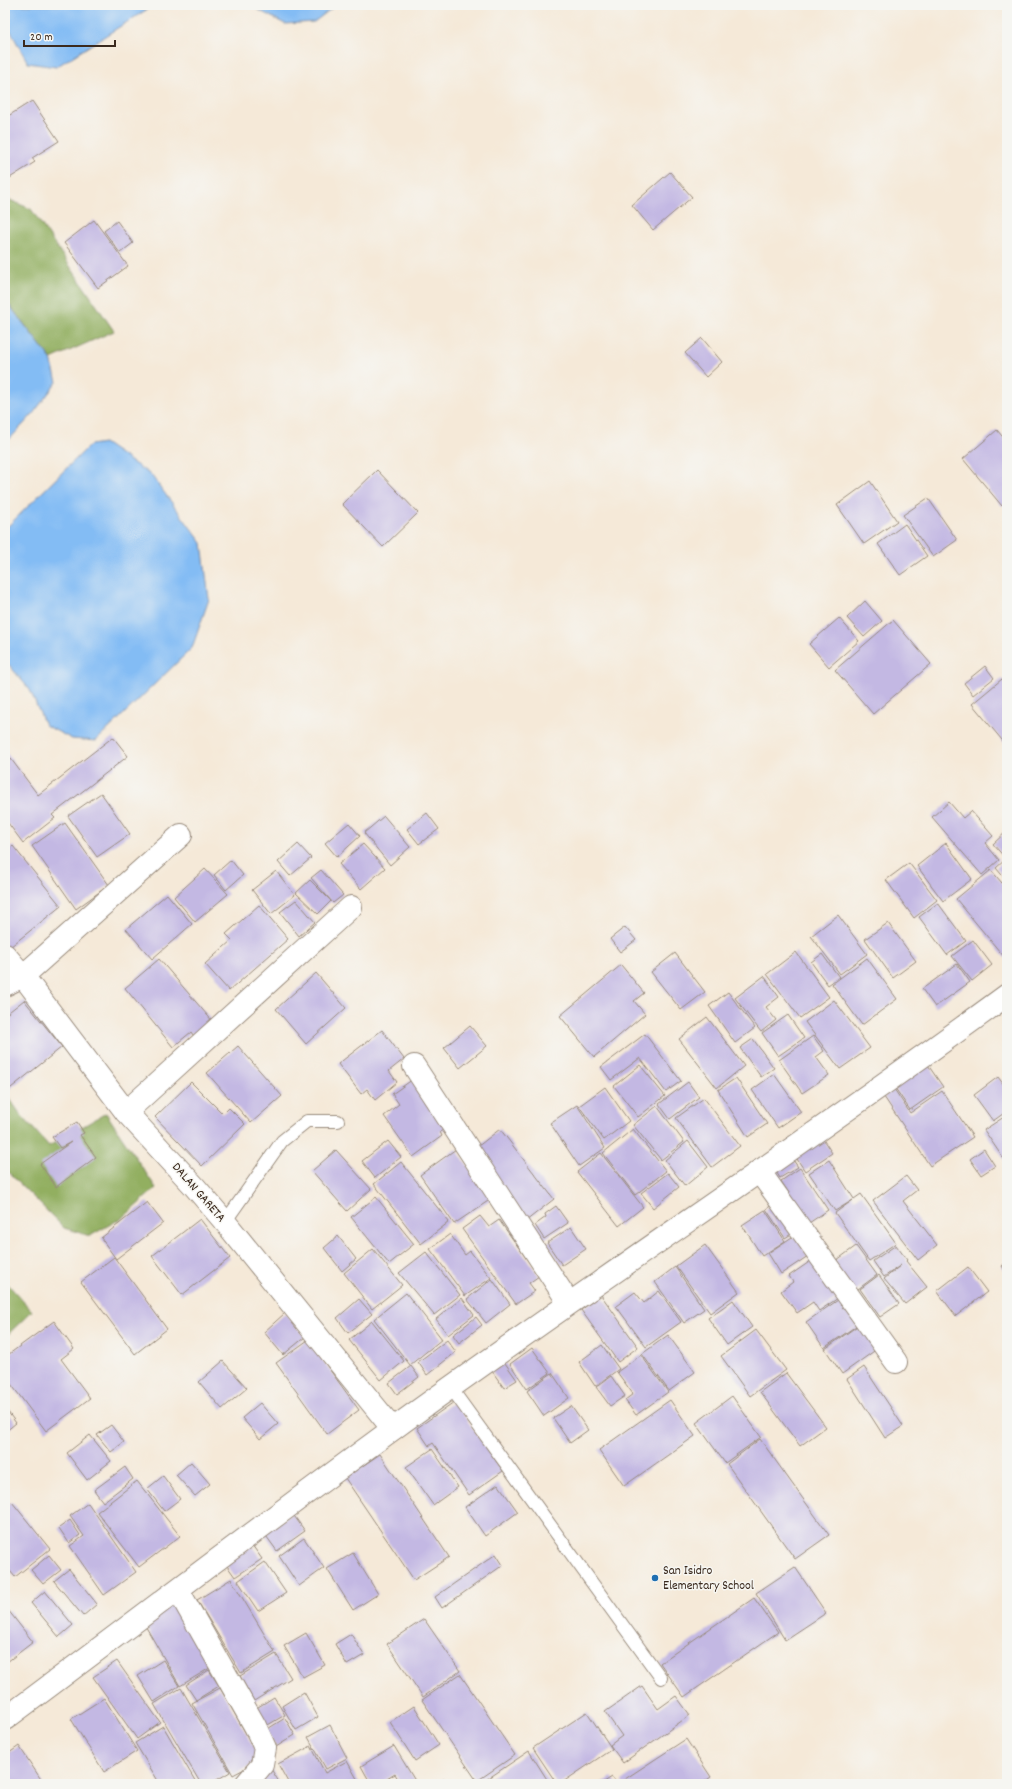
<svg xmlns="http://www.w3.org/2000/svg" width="1012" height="1789" font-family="Dekko,sans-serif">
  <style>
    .forest { fill: #92af61; stroke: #666c40 }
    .water { fill: #83bcf4; stroke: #5f7389 }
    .building { fill: #c3b8e3 }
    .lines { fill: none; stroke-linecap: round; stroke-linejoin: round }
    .lane-casing { stroke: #988a7b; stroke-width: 14 }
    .street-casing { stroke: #988a7b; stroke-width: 24 }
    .secondary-casing { stroke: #988a7b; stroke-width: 24 }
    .lane { stroke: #fff; stroke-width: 12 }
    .street { stroke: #fff; stroke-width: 22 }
    .secondary { stroke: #fff; stroke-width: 22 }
    .poi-dot { fill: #1f6fb2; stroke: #f6f6f2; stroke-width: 1.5 }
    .labels { text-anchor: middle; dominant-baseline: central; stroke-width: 3; stroke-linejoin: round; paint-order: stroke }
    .street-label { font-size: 13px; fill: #3b2a1e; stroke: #f6f6f2 }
    .poi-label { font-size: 13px; fill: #3b2a1e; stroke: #f6f6f2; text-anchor: start }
  </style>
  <rect width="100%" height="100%" fill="#f6f6f2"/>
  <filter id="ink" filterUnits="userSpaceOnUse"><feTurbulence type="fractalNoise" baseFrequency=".025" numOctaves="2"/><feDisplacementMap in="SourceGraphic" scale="8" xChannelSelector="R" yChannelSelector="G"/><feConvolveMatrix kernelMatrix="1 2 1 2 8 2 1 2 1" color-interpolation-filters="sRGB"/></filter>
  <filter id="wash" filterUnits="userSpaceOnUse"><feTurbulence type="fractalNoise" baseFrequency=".012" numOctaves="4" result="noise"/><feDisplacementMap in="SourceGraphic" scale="16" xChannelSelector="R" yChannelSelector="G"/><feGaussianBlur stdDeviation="0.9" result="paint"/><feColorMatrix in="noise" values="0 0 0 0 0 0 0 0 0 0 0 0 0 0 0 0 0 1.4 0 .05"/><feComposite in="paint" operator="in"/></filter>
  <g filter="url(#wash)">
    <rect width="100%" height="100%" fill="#f5e9d8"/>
    <g class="forest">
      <polygon points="5,198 31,209 114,331 51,359 5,299"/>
      <polygon points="5,1092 21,1115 49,1146 106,1113 156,1188 125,1216 90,1236 64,1228 5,1169"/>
      <polygon points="5,1281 32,1311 5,1337"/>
    </g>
    <g class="water">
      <polygon points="5,5 154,5 56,67 28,63 5,21"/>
      <polygon points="249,5 336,5 314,22 285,24"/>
      <polygon points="5,300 51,359 57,382 32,415 5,444"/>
      <polygon points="104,443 151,475 202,543 209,599 192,648 96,741 72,739 45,725 30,690 9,665 5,662 5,529 90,445"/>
    </g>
    <g id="blocks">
      <g class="building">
        <polygon points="32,101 59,141 32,158 35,162 5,181 5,118"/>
        <polygon points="670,172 692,197 653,230 632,205"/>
        <polygon points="94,220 128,266 98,288 64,243"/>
        <polygon points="117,221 133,243 120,253 104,231"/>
        <polygon points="702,338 722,362 706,377 685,353"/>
        <polygon points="997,430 1007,442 1007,501 1002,506 963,459"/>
        <polygon points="377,470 418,513 383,547 342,504"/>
        <polygon points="870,481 897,521 864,544 837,505"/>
        <polygon points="928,498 957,540 933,557 903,515"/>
        <polygon points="905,524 927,556 900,575 878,544"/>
        <polygon points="865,601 882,621 864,637 847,618"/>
        <polygon points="839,618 859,641 829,667 809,644"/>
        <polygon points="893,620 931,664 873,714 835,670"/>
        <polygon points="985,666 994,678 973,695 964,683"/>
        <polygon points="1002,679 1007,685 1007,746 972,704"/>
        <polygon points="113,737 128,756 52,815 55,818 23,843 5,819 5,751 38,795"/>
        <polygon points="101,793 130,834 97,857 68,816"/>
        <polygon points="949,802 963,818 971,811 993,836 985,843 999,860 982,875 932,817"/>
        <polygon points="427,813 439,829 419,844 407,829"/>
        <polygon points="384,816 410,847 390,865 364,833"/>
        <polygon points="65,823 109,885 76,909 32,846"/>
        <polygon points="349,823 360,836 337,857 325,843"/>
        <polygon points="1007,831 1007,881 996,868 1006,859 993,844"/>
        <polygon points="946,843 972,879 943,901 917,866"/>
        <polygon points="298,844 311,858 290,876 278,862"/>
        <polygon points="363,844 385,868 361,889 339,864"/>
        <polygon points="13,846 61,906 5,951 5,853"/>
        <polygon points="231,860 243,875 226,890 214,875"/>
        <polygon points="909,863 937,900 914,918 886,880"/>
        <polygon points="205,869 228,894 195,922 174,897"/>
        <polygon points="321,870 343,895 333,903 311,878"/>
        <polygon points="991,870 1007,889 1007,956 1005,958 956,899"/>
        <polygon points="276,871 295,895 271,914 252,890"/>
        <polygon points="310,880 331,901 318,914 296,893"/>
        <polygon points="167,894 192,924 152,959 126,929"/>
        <polygon points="296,900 315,922 299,936 280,912"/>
        <polygon points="938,903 966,941 947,955 919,917"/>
        <polygon points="259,905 288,939 229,991 205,964 232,940 226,934"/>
        <polygon points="838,915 867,954 840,974 811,936"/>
        <polygon points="888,923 916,961 893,978 865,939"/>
        <polygon points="625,927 636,940 620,952 610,939"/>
        <polygon points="973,940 992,965 972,981 952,956"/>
        <polygon points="796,952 829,997 800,1018 767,974"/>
        <polygon points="675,953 705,992 681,1010 651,972"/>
        <polygon points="822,954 839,977 828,985 811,962"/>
        <polygon points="867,958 897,999 862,1025 832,984"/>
        <polygon points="159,959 214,1023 196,1039 191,1032 173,1047 125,988"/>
        <polygon points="957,964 970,982 935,1007 922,989"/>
        <polygon points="621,965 644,993 634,1001 645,1014 594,1057 560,1016"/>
        <polygon points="316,973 346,1008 306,1044 276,1009"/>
        <polygon points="764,976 779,997 766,1007 776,1020 761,1032 735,998"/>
        <polygon points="728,992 755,1028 735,1043 709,1006"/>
        <polygon points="24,1000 62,1047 6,1092 5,1015"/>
        <polygon points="834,1000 870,1048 840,1069 805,1022"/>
        <polygon points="788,1015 804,1038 778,1056 762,1033"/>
        <polygon points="707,1017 744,1066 717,1088 679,1039"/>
        <polygon points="470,1026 487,1046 460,1068 444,1048"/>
        <polygon points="382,1030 404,1059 389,1071 397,1082 375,1100 367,1089 361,1094 338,1064"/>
        <polygon points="645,1034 681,1081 666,1092 640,1058 611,1080 601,1067"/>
        <polygon points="813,1036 824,1051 816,1057 829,1075 802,1093 779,1060"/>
        <polygon points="753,1039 774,1068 761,1077 740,1048"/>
        <polygon points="238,1046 282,1096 251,1123 207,1073"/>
        <polygon points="640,1065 665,1096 638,1117 614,1086"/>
        <polygon points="928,1065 943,1087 910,1110 895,1088"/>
        <polygon points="774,1074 801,1112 778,1128 752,1090"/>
        <polygon points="416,1077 450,1125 440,1132 442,1136 413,1157 384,1116 399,1104 392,1094"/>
        <polygon points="998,1077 1007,1089 1007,1111 993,1121 974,1095"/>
        <polygon points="736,1078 767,1124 748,1137 718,1090"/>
        <polygon points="191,1082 223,1114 229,1108 245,1124 202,1166 155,1117"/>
        <polygon points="688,1082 699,1097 670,1119 659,1104"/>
        <polygon points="605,1087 629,1121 604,1140 579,1106"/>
        <polygon points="894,1089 910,1113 942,1091 973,1137 930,1166 884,1097"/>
        <polygon points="704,1098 740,1146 712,1167 676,1118"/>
        <polygon points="577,1105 605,1148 579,1166 550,1123"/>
        <polygon points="657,1106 684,1142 661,1160 633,1125"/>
        <polygon points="1007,1115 1007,1164 984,1130"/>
        <polygon points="77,1122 84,1133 80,1135 96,1157 56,1187 40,1164 71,1142 60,1148 52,1137"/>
        <polygon points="500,1129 554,1199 526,1221 472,1151"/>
        <polygon points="633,1129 666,1171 635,1195 603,1153"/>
        <polygon points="822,1138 832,1153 805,1171 795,1156"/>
        <polygon points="388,1141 401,1157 375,1178 362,1161"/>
        <polygon points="688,1141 708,1167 685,1186 665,1160"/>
        <polygon points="456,1149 491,1199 454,1224 420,1175"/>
        <polygon points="984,1149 995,1166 981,1175 970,1159"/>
        <polygon points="336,1150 371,1189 347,1211 312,1171"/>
        <polygon points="601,1153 643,1207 619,1226 577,1172"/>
        <polygon points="791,1157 798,1167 780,1178 774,1168"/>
        <polygon points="829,1160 854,1199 861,1194 896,1243 869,1261 835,1213 853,1200 835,1211 809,1173"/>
        <polygon points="401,1162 449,1222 421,1244 374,1184"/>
        <polygon points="800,1168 828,1210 809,1223 781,1181"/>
        <polygon points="668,1173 679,1187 653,1208 641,1193"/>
        <polygon points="906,1176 917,1190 903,1201 937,1245 918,1260 873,1201"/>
        <polygon points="376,1197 414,1244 389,1264 351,1217"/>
        <polygon points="778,1201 796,1231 785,1238 766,1209"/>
        <polygon points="147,1202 163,1223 116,1259 101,1238"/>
        <polygon points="556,1206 568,1223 544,1239 535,1225 546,1217 545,1214"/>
        <polygon points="765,1210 785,1241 762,1256 742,1225"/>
        <polygon points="480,1216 489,1227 499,1220 539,1276 529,1283 535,1291 516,1304 462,1229"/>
        <polygon points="200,1219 230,1258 182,1295 152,1256"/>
        <polygon points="571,1227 586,1249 562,1265 547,1243"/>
        <polygon points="450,1234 465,1255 470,1251 491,1278 465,1296 430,1249"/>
        <polygon points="795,1235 808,1256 781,1274 768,1253"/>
        <polygon points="338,1236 356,1259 342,1271 324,1248"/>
        <polygon points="705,1245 739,1292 710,1313 676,1266"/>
        <polygon points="896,1245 907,1260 906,1261 927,1287 905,1304 884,1279 901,1265 884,1277 873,1261"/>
        <polygon points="856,1246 877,1275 854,1292 833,1263"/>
        <polygon points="373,1249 402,1285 372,1309 344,1273"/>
        <polygon points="426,1252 460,1295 434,1315 399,1273"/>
        <polygon points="114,1257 167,1329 135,1354 81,1282"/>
        <polygon points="815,1258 841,1296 819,1311 813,1302 797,1313 781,1291 793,1282 789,1276"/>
        <polygon points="1007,1261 1007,1273 1002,1266"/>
        <polygon points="675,1267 704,1309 684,1323 655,1282"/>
        <polygon points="968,1267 987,1292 956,1316 937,1291"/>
        <polygon points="879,1275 899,1304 880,1317 860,1289"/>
        <polygon points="492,1279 510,1304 486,1323 467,1299"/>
        <polygon points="659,1291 681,1322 646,1347 616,1306 635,1292 644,1303"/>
        <polygon points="406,1293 442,1339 410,1365 374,1319"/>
        <polygon points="601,1295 638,1347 618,1362 581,1310"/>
        <polygon points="462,1298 474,1315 448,1335 436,1319"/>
        <polygon points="841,1298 859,1324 824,1348 806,1322"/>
        <polygon points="359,1299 372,1314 348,1333 337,1318"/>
        <polygon points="733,1300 752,1327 727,1345 708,1318"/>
        <polygon points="285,1313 305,1337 283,1355 264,1332"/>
        <polygon points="476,1317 482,1325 459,1343 453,1335"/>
        <polygon points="54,1321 74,1349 61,1359 90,1398 46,1431 5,1376 5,1357"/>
        <polygon points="372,1321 404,1361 381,1380 349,1340"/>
        <polygon points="860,1324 877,1349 842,1374 825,1349"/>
        <polygon points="756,1330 786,1370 750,1396 721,1356"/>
        <polygon points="668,1335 695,1372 669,1391 642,1354"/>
        <polygon points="308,1340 359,1410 327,1434 276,1363"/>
        <polygon points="447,1340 456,1352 427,1375 418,1362"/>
        <polygon points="602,1345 619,1369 595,1386 579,1362"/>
        <polygon points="532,1348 550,1373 527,1389 510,1364"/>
        <polygon points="641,1355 668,1392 636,1415 625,1400 633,1394 617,1372"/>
        <polygon points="223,1361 247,1388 222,1409 199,1382"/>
        <polygon points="505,1363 517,1380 504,1388 492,1371"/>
        <polygon points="411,1366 419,1377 397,1394 389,1383"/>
        <polygon points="864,1367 903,1426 885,1438 847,1379"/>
        <polygon points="552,1373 569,1398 544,1416 527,1391"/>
        <polygon points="786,1373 826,1427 800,1446 760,1392"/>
        <polygon points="611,1376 625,1396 610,1406 596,1387"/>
        <polygon points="732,1396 761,1437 725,1463 696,1423"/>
        <polygon points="670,1400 695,1436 624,1486 599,1450"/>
        <polygon points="454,1402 503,1471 469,1495 433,1443 429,1446 417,1428"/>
        <polygon points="260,1403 278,1424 260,1439 242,1418"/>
        <polygon points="571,1406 588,1430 570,1443 553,1418"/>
        <polygon points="5,1408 16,1423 5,1432"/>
        <polygon points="111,1425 124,1442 111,1452 97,1435"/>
        <polygon points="90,1435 111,1461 87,1480 67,1453"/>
        <polygon points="760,1439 829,1535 795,1559 727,1464"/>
        <polygon points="432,1449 458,1487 433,1505 406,1467"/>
        <polygon points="380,1454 449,1557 414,1580 345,1478"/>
        <polygon points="191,1462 210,1484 195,1496 176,1475"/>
        <polygon points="125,1467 133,1479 103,1502 94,1490"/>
        <polygon points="163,1476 180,1499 164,1511 147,1489"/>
        <polygon points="137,1481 180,1536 139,1567 97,1512"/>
        <polygon points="498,1484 518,1512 485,1536 465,1507"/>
        <polygon points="12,1502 50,1549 15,1577 5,1565 5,1507"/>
        <polygon points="88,1503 136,1572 104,1595 70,1546 84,1536 70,1516"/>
        <polygon points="292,1513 305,1531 277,1551 264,1533"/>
        <polygon points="70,1520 80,1535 69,1543 59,1528"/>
        <polygon points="304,1538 324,1568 299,1586 279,1556"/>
        <polygon points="252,1545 262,1559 235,1577 225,1563"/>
        <polygon points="353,1553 378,1594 353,1610 327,1569"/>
        <polygon points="496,1554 503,1565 442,1608 435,1597"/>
        <polygon points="49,1555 61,1570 43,1584 31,1570"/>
        <polygon points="265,1562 286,1593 258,1611 238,1581"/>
        <polygon points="795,1567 826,1613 785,1640 756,1593"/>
        <polygon points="69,1569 97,1604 83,1616 54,1581"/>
        <polygon points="231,1579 275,1652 241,1673 197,1600"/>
        <polygon points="45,1591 73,1625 59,1637 31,1603"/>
        <polygon points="754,1598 778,1632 684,1697 660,1663"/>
        <polygon points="181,1599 218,1663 180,1686 143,1622"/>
        <polygon points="8,1610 33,1642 7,1662 5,1659 5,1613"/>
        <polygon points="424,1619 460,1671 423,1697 387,1644"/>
        <polygon points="306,1633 325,1665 303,1677 284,1646"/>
        <polygon points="351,1634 364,1655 347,1665 335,1644"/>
        <polygon points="276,1654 291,1678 254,1701 240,1676"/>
        <polygon points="163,1660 179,1686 154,1702 138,1676"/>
        <polygon points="117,1661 160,1722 137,1739 93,1677"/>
        <polygon points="209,1670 219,1686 196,1700 186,1685"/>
        <polygon points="460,1674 515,1755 477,1781 422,1700"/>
        <polygon points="642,1686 658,1709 676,1696 690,1715 623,1763 610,1745 622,1736 605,1712"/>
        <polygon points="181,1688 230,1772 210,1784 201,1784 154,1704"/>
        <polygon points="220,1688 261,1760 233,1775 192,1703"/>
        <polygon points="304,1692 318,1717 296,1730 282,1706"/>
        <polygon points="274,1697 285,1715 266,1726 255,1709"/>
        <polygon points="104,1698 137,1751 104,1772 71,1719"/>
        <polygon points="414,1706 439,1745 415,1761 390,1722"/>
        <polygon points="587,1712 612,1749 560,1784 557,1784 533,1748"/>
        <polygon points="285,1718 295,1735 276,1747 266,1730"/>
        <polygon points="330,1725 347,1758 326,1769 308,1737"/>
        <polygon points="163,1726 197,1784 160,1784 135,1743"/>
        <polygon points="686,1739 711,1777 701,1784 623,1784 622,1781"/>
        <polygon points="19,1746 44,1784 5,1784 5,1756"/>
        <polygon points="311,1746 325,1773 347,1761 360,1784 289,1784 278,1764"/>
        <polygon points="394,1746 417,1784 401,1784 395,1774 379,1784 371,1784 361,1766"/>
        <polygon points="529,1751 550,1784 480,1784"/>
        <polygon points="270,1767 279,1782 275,1784 255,1784"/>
        <polygon points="612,1777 617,1784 601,1784"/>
        <polygon points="444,1779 447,1784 435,1784"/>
      </g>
    </g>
  </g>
  <g filter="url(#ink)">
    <use href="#blocks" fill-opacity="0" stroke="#988a7b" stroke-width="1"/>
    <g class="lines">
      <g class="lane-casing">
        <g id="lane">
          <polyline points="225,1222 282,1141 307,1121 338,1121"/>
          <polyline points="451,1388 661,1678"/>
        </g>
      </g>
      <g class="street-casing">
        <g id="street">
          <polyline points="5,955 23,976 126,1112 195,1187 225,1222 393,1429"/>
          <polyline points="5,985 23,976 181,835"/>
          <polyline points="414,1066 569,1303"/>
          <polyline points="126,1112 351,907"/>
          <polyline points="759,1171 896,1362"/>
          <polyline points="178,1590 255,1726 265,1748 262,1765 246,1784"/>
        </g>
      </g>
      <g class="secondary-casing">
        <path id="secondary" d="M5,1719C134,1623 263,1524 393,1429C596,1281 805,1144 1007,995"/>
      </g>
      <use href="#lane" class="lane"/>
      <use href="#street" class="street"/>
      <use href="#secondary" class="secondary"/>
    </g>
  </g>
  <circle class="poi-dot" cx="655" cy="1578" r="4"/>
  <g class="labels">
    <g class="street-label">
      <text transform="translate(198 1193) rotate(49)">DALAN GARETA</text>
    </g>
    <g class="poi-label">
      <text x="663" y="1571">San Isidro<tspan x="663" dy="15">Elementary School</tspan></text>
    </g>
  </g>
  <rect width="1012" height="1789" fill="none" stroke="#f6f6f2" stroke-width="20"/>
  <path d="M24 40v6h91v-6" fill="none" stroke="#3b2a1e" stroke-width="2"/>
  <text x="30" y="40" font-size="12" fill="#3b2a1e" stroke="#f6f6f2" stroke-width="3" paint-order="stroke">20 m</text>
</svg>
